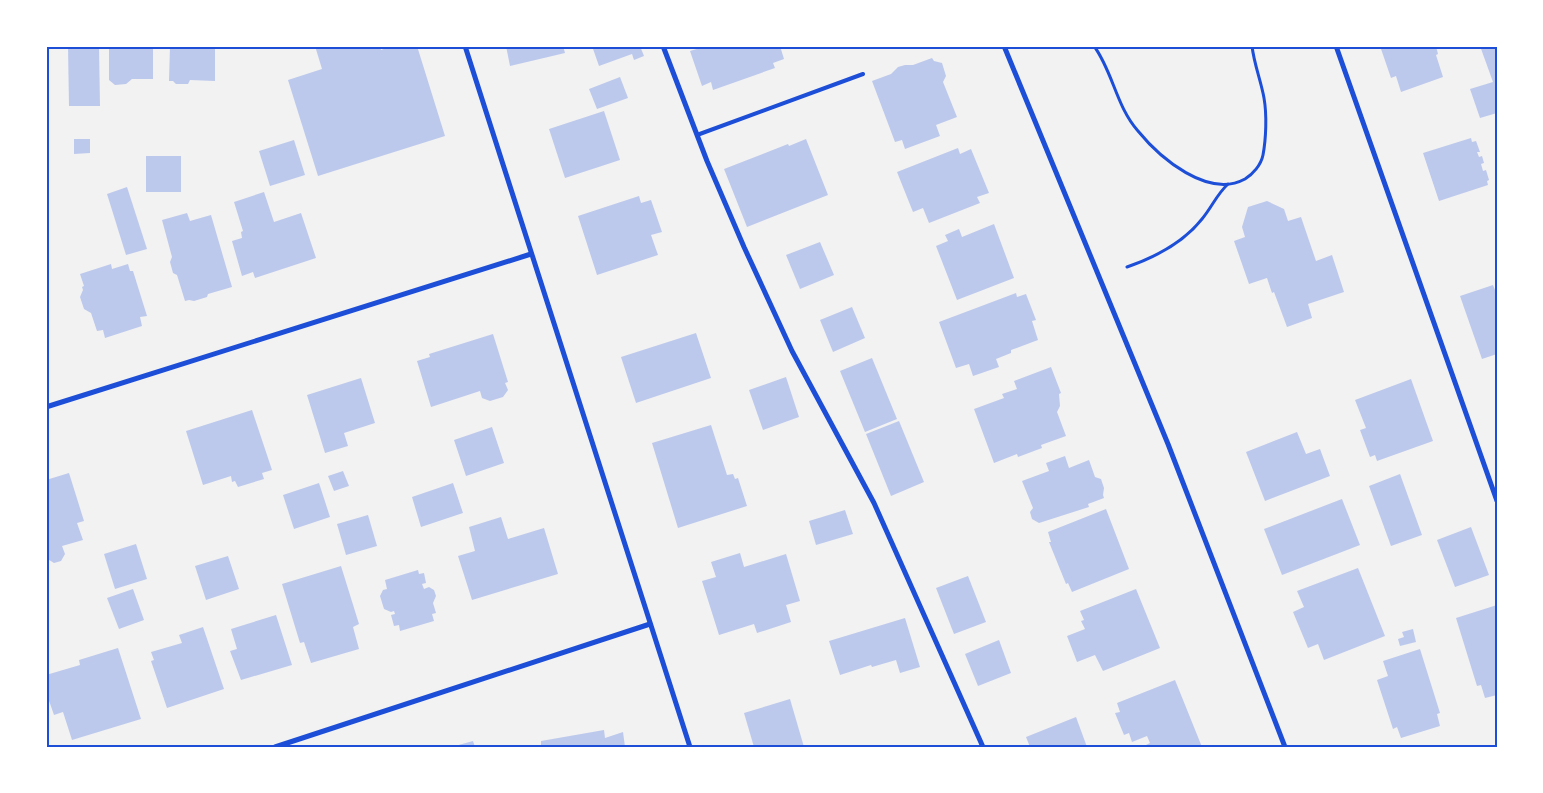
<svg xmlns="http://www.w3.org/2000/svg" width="1543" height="793" font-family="Quicksand,sans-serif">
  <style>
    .building { fill: #bdc9ec }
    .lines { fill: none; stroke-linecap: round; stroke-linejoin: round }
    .path { stroke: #1d4ed8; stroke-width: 3 }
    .service { stroke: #1d4ed8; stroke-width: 4 }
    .minor { stroke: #1d4ed8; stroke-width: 5 }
    .neatline { fill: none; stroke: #1d4ed8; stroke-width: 2 }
  </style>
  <rect width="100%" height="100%" fill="#f2f2f2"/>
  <g class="building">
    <polygon points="68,46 99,46 100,106 69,106"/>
    <polygon points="109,46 153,46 153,79 132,79 126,84 115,85 109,80"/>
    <polygon points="170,46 215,46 215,81 190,80 188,84 176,84 173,81 169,81"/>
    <polygon points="315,46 380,46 381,50 392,46 417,46 445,136 318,176 288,80 322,69"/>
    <polygon points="506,46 563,46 565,53 510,66"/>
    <polygon points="592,46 640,46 644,56 634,60 632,54 599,66"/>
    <polygon points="700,46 780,46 784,59 773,63 775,68 713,90 711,82 702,86 690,51 700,48"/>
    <polygon points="1380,46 1436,46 1438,54 1436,55 1443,77 1401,92 1396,76 1391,78"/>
    <polygon points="1480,46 1497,46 1497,113 1480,118 1470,89 1493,82"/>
    <polygon points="932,58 934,61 942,63 946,76 943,82 957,117 936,125 940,136 905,149 902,140 895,142 872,81 891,74 898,67 905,65 913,65"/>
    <polygon points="620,77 628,98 597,109 589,89"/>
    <polygon points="604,111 620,160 565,178 549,129"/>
    <polygon points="1471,138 1472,142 1476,141 1480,152 1477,152 1479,157 1482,156 1484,163 1481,164 1483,171 1486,170 1489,180 1487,181 1488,185 1439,201 1423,153"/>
    <polygon points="74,139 90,139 90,153 74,154"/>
    <polygon points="806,139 828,195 747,227 724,169 788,144 789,146"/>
    <polygon points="294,140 305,175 270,186 259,151"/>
    <polygon points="958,148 960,154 971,149 989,193 977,197 980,203 929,223 923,208 913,212 897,172"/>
    <rect x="146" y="156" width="35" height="36"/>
    <polygon points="127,187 147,249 126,255 107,194"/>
    <polygon points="264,192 274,222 301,213 316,258 255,278 253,272 242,276 232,241 242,238 241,232 243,231 234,202"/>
    <polygon points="639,196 641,203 651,200 662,232 651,235 658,255 597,275 578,216"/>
    <polygon points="1267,201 1284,209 1288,221 1301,217 1316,261 1332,255 1344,292 1308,304 1312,318 1287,327 1274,292 1272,293 1267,278 1249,284 1234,241 1245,237 1242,227 1248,207"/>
    <polygon points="187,213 190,221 211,215 232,287 208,294 207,297 194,301 189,300 185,301 177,275 173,273 170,262 172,257 162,220"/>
    <polygon points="994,224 1014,278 957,300 936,246 948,241 945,235 959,229 962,237"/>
    <polygon points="820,242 834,275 800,289 786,255"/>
    <polygon points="111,264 112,269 128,264 130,271 133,271 147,316 140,317 142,326 105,338 103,330 97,331 91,313 84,309 80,297 83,290 82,287 84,286 80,274"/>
    <polygon points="1493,285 1497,295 1497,354 1482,359 1460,296"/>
    <polygon points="1016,293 1017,297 1026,294 1036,320 1032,321 1038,340 1011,350 1011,353 996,359 999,367 973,376 969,364 956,368 939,322"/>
    <polygon points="852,307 865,338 833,352 820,320"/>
    <polygon points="696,333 711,378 636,403 621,357"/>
    <polygon points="493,334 508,382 505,383 508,390 503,397 490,401 482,398 480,391 431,407 417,361 430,357 429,354"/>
    <polygon points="872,358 897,419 865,432 840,371"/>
    <polygon points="1051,367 1061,393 1059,394 1060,406 1057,412 1066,436 1041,445 1042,448 1018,457 1017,454 994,463 974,409 1004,398 1002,394 1017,389 1014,381"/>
    <polygon points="786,377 799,417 763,430 749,390"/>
    <polygon points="361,378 375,423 344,433 348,446 325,453 307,395"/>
    <polygon points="1411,379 1433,441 1377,461 1375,455 1370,457 1360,430 1366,428 1355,400"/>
    <polygon points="252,410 272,470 262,473 264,479 238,487 235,481 232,482 231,476 203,485 186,431"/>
    <polygon points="899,421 924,482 891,496 866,434"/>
    <polygon points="711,425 727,475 733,474 735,479 738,478 747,506 678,528 652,443"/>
    <polygon points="492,427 504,463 466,476 454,440"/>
    <polygon points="1297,432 1306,454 1320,449 1330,476 1265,501 1246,452"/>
    <polygon points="1065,456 1069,468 1089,460 1095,477 1101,479 1104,488 1103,495 1104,498 1088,504 1089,507 1039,523 1032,519 1030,512 1033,508 1022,481 1049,471 1046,463"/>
    <polygon points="343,471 349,486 334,491 328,476"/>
    <polygon points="69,473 84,521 77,523 83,540 62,546 65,554 61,561 54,563 46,558 46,480"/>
    <polygon points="1400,474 1422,535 1391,546 1369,486"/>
    <polygon points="319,483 330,517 294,529 283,495"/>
    <polygon points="453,483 463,513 421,527 412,497"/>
    <polygon points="1342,499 1360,545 1282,575 1264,529"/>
    <polygon points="1106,509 1129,569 1072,592 1068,583 1066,584 1049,542 1051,542 1048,532"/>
    <polygon points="845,510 853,534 816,545 809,521"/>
    <polygon points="368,515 377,546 346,555 337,524"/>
    <polygon points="501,517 508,539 544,528 558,574 472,600 458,556 475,551 469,527"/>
    <polygon points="1471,527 1489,575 1455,587 1437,540"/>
    <polygon points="136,544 147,579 115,589 104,554"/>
    <polygon points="740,553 744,567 786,554 800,601 786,605 791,622 757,633 754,624 719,635 702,581 716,577 711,562"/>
    <polygon points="228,556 239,589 206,600 195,566"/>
    <polygon points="341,566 359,624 353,627 359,649 311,663 304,642 300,643 282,584"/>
    <polygon points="1358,568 1385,636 1324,660 1318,644 1308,648 1293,612 1304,607 1297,591"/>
    <polygon points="418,570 419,574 424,573 426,583 422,584 424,589 429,587 434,590 436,596 433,603 436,613 432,614 434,621 400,631 399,625 394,626 391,615 395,614 394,611 391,612 384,609 380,596 383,590 387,589 385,580"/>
    <polygon points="968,576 986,622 954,634 936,588"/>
    <polygon points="133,589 144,620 119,629 107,598"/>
    <polygon points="1136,589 1160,648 1103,671 1095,655 1077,662 1067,636 1085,629 1081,621 1084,620 1080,611"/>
    <polygon points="1497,605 1497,695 1485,698 1481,685 1477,686 1456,618"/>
    <polygon points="276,615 292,665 241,680 230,651 237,649 231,629"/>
    <polygon points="905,618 920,667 900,673 896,660 872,667 871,665 840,675 829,641"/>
    <polygon points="203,627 224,689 167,708 151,661 154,660 151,652 182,643 179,635"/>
    <polygon points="1413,629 1416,642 1400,646 1398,639 1404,637 1402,632"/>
    <polygon points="999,640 1011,673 978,686 965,654"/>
    <polygon points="118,648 141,719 72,740 63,712 54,715 46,692 46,675 80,665 79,660"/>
    <polygon points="1420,649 1440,713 1437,714 1440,726 1401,738 1397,727 1393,729 1377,680 1388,676 1383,661"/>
    <polygon points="1175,680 1202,747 1142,747 1150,743 1147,736 1132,742 1129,733 1124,735 1115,713 1120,712 1117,703"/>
    <polygon points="790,699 804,747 754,747 744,713"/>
    <polygon points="1076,717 1087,747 1030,747 1026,737"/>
    <polygon points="604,730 605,738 623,732 625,747 541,747 541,741"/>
    <polygon points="473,741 475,747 456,747 455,746"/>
  </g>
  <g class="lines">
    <g class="path">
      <path d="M1094,46C1113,72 1116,106 1138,131C1160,158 1208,199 1245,179C1253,174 1261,165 1263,155C1266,139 1267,115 1264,98C1261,81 1254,64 1252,46"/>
      <path d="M1127,267C1156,257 1183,243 1202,219C1212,207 1217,194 1228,184"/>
    </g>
    <polyline class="service" points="697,135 863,74"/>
    <g class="minor">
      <polyline points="465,46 690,747"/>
      <polyline points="663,46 707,161 744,247 792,351 874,503 983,747"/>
      <polyline points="1004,46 1168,444 1285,747"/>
      <polyline points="1336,46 1497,501"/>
      <polyline points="46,407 531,254"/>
      <polyline points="275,747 650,624"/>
    </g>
  </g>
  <rect width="1543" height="793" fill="none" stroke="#ffffff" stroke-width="95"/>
  <rect x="48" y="48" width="1448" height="698" class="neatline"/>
</svg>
